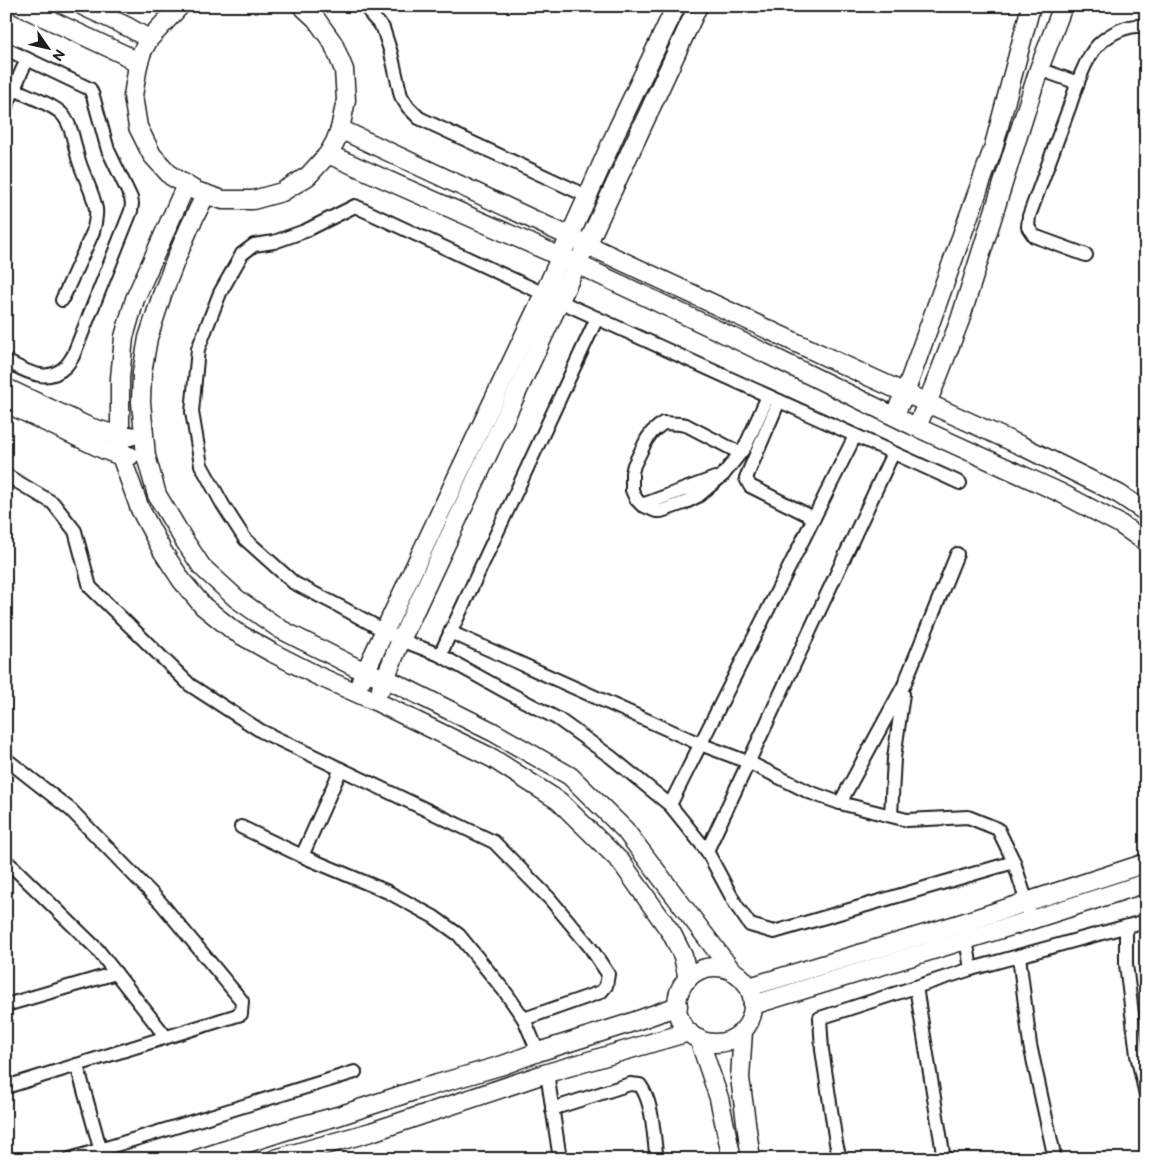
<svg xmlns="http://www.w3.org/2000/svg" width="1152" height="1165" font-family="'Balsamiq Sans',sans-serif">
  <style>
    .lines { fill: none; stroke-linecap: round; stroke-linejoin: round }
    .street-casing { stroke: #1c1c1c; stroke-width: 16 }
    .secondary-casing { stroke: #1c1c1c; stroke-width: 21 }
    .street { stroke: #fff; stroke-width: 12 }
    .secondary { stroke: #fff; stroke-width: 18 }
  </style>
  <rect width="100%" height="100%" fill="#fff"/>
  <filter id="ink" filterUnits="userSpaceOnUse"><feTurbulence type="fractalNoise" baseFrequency=".02" numOctaves="2"/><feDisplacementMap in="SourceGraphic" scale="10" xChannelSelector="R" yChannelSelector="G"/><feConvolveMatrix kernelMatrix="1 2 1 2 8 2 1 2 1" color-interpolation-filters="sRGB"/></filter>
  <g filter="url(#ink)">
    <g class="lines">
      <g class="street-casing">
        <g id="street">
          <polyline points="366,6 372,16 383,28 391,53 401,96 408,107 419,118 587,196"/>
          <path d="M6,49L90,89L93,96L108,150L131,198L132,204L131,211L73,356C71,359 69,363 66,366C47,385 26,371 6,361"/>
          <polyline points="1039,69 1078,83"/>
          <path d="M14,89C26,95 54,105 62,114C73,126 74,146 79,161C84,177 93,192 96,209C97,216 95,224 93,232L62,300"/>
          <polyline points="6,107 27,59"/>
          <path d="M1086,255L1034,236L1028,227L1029,216C1042,180 1056,144 1069,108C1075,90 1085,58 1098,45C1110,33 1128,24 1146,26"/>
          <polyline points="779,401 746,478 750,486 814,518"/>
          <polyline points="740,453 686,425 680,424 663,423 652,432 647,439 634,465 632,473 632,490 636,499 642,505 656,511 661,511 667,509 684,503 698,496 723,475 745,447 768,396"/>
          <polyline points="6,475 53,503 75,531 90,587 190,685 261,731 494,842 550,899 590,947 608,974 606,986 601,992 524,1019"/>
          <polyline points="960,483 555,299 355,206 305,231 274,242 254,245 242,254 220,293 198,349 192,412 201,465 223,505 245,539 294,583 339,606 401,640 440,655 503,690 558,719 611,757 670,805 707,851 736,905 750,925 774,932 1014,862"/>
          <polyline points="642,505 715,478"/>
          <polyline points="450,632 700,744 748,762 809,792 840,803 907,820 968,817 998,829 1014,862 1027,903 1031,920"/>
          <polyline points="440,655 597,318"/>
          <polyline points="6,759 71,810 161,903 242,1001 241,1014 6,1087"/>
          <polyline points="840,803 904,685 957,554"/>
          <polyline points="670,805 855,436"/>
          <polyline points="891,815 894,758 903,694"/>
          <polyline points="241,827 302,856 388,892 434,917 459,935 506,993 524,1019 538,1052"/>
          <polyline points="707,851 893,453"/>
          <polyline points="302,856 341,769"/>
          <polyline points="6,861 14,868 97,949 166,1037"/>
          <polyline points="1126,927 1126,964 1137,1055 1146,1095"/>
          <polyline points="966,939 971,969"/>
          <polyline points="1019,956 1030,1045 1055,1159"/>
          <polyline points="916,987 944,1159"/>
          <polyline points="6,1005 116,973"/>
          <polyline points="77,1065 103,1159"/>
          <polyline points="547,1073 560,1159"/>
          <path d="M552,1109L630,1084L640,1085C654,1104 653,1136 657,1159"/>
          <polyline points="70,1159 355,1072"/>
          <polyline points="840,1159 836,1143 822,1050 820,1018 971,969 1146,921"/>
        </g>
      </g>
      <g class="secondary-casing">
        <g id="secondary">
          <polyline points="20,6 125,55 138,65"/>
          <polyline points="83,6 128,27 149,39"/>
          <polyline points="180,6 149,39 142,52 138,65 133,96 138,127 152,155 171,176 196,191 223,200 253,200 282,192 308,176 328,154 335,142 340,129 346,100 344,70 333,43 316,19 302,6"/>
          <polyline points="340,129 848,367 1022,446 1119,494 1146,512"/>
          <polyline points="328,154 577,264 738,340 912,425 1061,493 1120,524 1146,542"/>
          <polyline points="186,185 135,299 124,337 120,378 120,436 121,456 140,509 163,552 182,581 203,606 234,631 271,652 318,676 375,701 492,758 559,801 621,862 672,934 683,956 688,979"/>
          <polyline points="206,194 190,226 178,254 162,295 148,338 142,373 141,402 146,456 157,495 184,540 202,567 237,599 280,629 365,672 385,678 493,732 570,776 625,830 732,971"/>
          <polyline points="6,388 89,427 120,436 131,436"/>
          <polyline points="6,403 105,450 121,456 130,456"/>
          <polyline points="894,416 905,393 993,149 1031,6"/>
          <polyline points="917,427 939,374 960,320 1039,69 1063,6"/>
          <polyline points="361,681 456,479 544,294 618,128 676,6"/>
          <polyline points="381,688 401,640 577,264 587,245 698,6"/>
          <circle cx="715" cy="1005" r="38"/>
          <polyline points="749,987 962,923 1146,863"/>
          <polyline points="753,1005 1031,920 1146,883"/>
          <polyline points="743,1031 740,1078 751,1159"/>
          <polyline points="699,1039 719,1098 732,1159"/>
          <polyline points="198,1159 297,1127 338,1116 420,1089 503,1065 538,1052 627,1024 678,1006"/>
          <polyline points="275,1159 371,1132 544,1074 689,1032"/>
        </g>
      </g>
      <use href="#street" class="street"/>
      <use href="#secondary" class="secondary"/>
    </g>
  </g>
  <rect width="1152" height="1165" fill="none" stroke="#fff" stroke-width="25"/>
  <rect x="12" y="12" width="1127" height="1140" fill="none" stroke="#1c1c1c" stroke-width="2" filter="url(#ink)"/>
  <g transform="translate(48 48) rotate(124)" stroke="#ffffff" stroke-width="4" paint-order="stroke">
  <path d="M0-4L9 19L0 12L-9 19Z" fill="#1c1c1c"/>
  <text y="-8" font-size="14" font-weight="bold" text-anchor="middle" fill="#1c1c1c">N</text>
  </g>
</svg>
